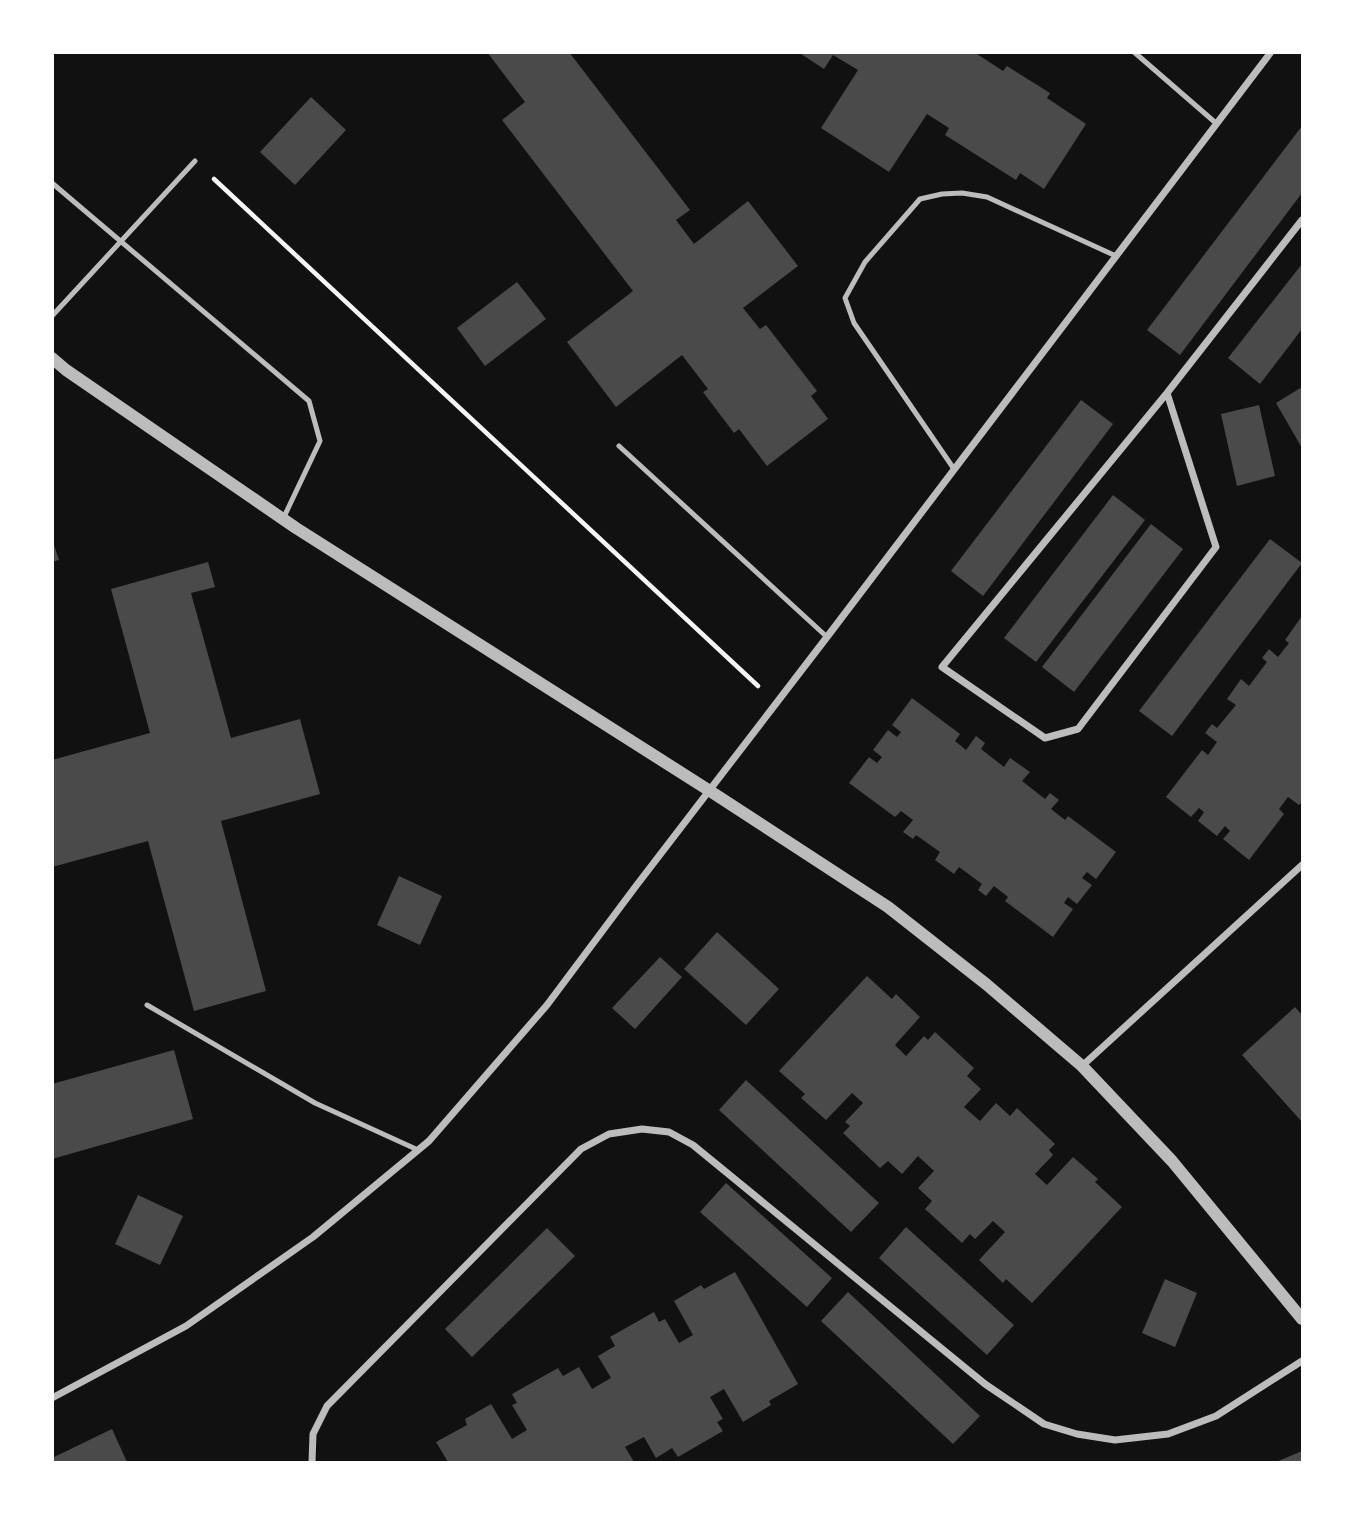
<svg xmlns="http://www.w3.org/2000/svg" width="1355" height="1515" font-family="'Source Sans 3',sans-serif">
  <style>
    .building { fill: #4a4a4a }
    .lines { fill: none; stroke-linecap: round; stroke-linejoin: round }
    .path { stroke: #f5f5f5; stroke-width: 4.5 }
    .service { stroke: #bcbcbc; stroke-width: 5 }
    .minor { stroke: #bcbcbc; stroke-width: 7 }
    .tertiary { stroke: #bcbcbc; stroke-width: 12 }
  </style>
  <rect width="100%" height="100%" fill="#111"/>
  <g class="building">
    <polygon points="487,52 569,52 690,210 676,220 694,244 748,201 798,266 743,308 760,329 766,325 817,391 811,396 828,419 767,466 739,429 734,433 703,392 708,389 682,355 616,407 567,342 633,291 502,120 525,102"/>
    <polygon points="798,52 974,52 1003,71 1007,66 1050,93 1047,98 1086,124 1044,189 1020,173 1016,180 945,135 949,128 927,114 889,172 821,128 858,70 833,55 824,69"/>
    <polygon points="311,97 346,130 295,185 260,152"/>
    <polygon points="1302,126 1302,193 1180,355 1147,330"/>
    <polygon points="1302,264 1302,329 1260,384 1228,358"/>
    <polygon points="517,282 546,319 485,366 457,328"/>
    <polygon points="1302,387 1302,448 1276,403"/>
    <polygon points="1081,400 1113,424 983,596 951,571"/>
    <polygon points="1259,405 1275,476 1237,486 1221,414"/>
    <polygon points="1113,495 1145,520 1036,662 1004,638"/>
    <polygon points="1151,524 1183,549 1074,692 1042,667"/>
    <polygon points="52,539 59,560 52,562"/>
    <polygon points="1270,539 1302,563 1172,736 1139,711"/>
    <polygon points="208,562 215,587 191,593 231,738 300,719 320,794 221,821 266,991 194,1011 148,841 52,867 52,760 150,733 111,589"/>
    <polygon points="1302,616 1302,792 1301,794 1302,802 1299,805 1288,797 1279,809 1284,814 1249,860 1223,839 1230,831 1225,826 1217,836 1198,821 1204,812 1199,808 1191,817 1166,797 1202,750 1208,755 1217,742 1205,733 1212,724 1217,728 1236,705 1227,699 1241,679 1249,686 1267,662 1262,658 1269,649 1278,657 1289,643 1285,640"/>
    <polygon points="912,698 960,734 955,741 966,750 976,736 985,743 981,749 1004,767 1010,758 1030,772 1022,781 1045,799 1050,793 1059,800 1051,809 1065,820 1068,816 1116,852 1096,879 1087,872 1082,878 1092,885 1077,904 1068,897 1064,903 1073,909 1053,937 1005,901 1008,897 994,886 986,896 978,890 982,884 959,867 954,874 935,860 940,852 916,835 913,839 903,832 913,820 901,811 895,817 849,783 869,757 877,763 882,757 873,750 888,730 897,737 901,732 892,725"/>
    <polygon points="399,876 442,896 420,945 377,925"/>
    <polygon points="717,932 779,989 746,1025 684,969"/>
    <polygon points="660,957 682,977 635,1029 612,1008"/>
    <polygon points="867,976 892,999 896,994 920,1017 895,1045 906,1056 924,1036 928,1040 935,1032 974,1068 967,1076 981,1089 964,1107 980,1121 996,1103 1010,1116 1017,1108 1055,1144 1049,1150 1053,1155 1035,1174 1047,1185 1073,1157 1098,1179 1095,1182 1122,1207 1032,1303 1006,1279 1003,1283 979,1260 1005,1232 993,1221 975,1239 970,1234 962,1243 925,1209 932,1201 918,1188 934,1171 918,1156 902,1174 888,1161 880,1168 843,1133 850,1126 845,1122 863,1103 852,1093 826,1120 801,1098 805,1094 779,1071"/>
    <polygon points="1295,1007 1302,1015 1302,1122 1242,1055"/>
    <polygon points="174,1050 193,1119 52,1159 52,1084"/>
    <polygon points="746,1080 879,1203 851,1232 719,1110"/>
    <polygon points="726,1183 832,1278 807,1307 700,1212"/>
    <polygon points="138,1195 183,1216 160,1265 115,1244"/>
    <polygon points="906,1227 1014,1325 987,1355 879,1258"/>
    <polygon points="547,1228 575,1256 472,1357 445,1329"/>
    <polygon points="735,1272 798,1384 769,1401 771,1405 743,1422 724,1389 710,1397 723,1419 717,1422 723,1431 678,1457 672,1448 656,1458 644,1437 625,1447 634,1462 448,1462 436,1442 467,1425 465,1419 491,1404 512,1439 527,1430 512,1405 517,1403 512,1394 558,1368 563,1376 579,1367 592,1389 611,1378 598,1356 615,1346 610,1337 654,1312 659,1322 665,1319 679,1343 693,1335 674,1301 701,1285 704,1289"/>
    <polygon points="1165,1279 1197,1293 1175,1347 1142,1333"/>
    <polygon points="848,1292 980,1416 953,1444 821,1321"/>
    <polygon points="112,1429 127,1462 52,1462 52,1458"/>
    <polygon points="1302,1451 1302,1462 1276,1462"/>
  </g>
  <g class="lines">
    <polyline class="path" points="214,179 758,686"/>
    <g class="service">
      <polyline points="1134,52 1217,124"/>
      <polyline points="52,183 309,401 320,441 283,519"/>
      <polyline points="52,316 195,161"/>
      <polyline points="619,446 827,637"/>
      <polyline points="954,469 854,323 845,298 865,262 920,199 942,194 962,193 987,197 1116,256"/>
      <polyline points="147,1005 315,1103 418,1150"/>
    </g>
    <g class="minor">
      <polyline points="1167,393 1216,547 1078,729 1045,738 942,667 1167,393 1302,220"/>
      <polyline points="1082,1066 1302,865"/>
      <polyline points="52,1398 186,1326 313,1237 429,1141 547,1005 636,886 827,637 1271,52"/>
      <polyline points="312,1462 313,1434 327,1406 581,1149 609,1134 642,1129 669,1132 693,1145 985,1384 1044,1424 1077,1434 1115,1440 1168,1434 1216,1416 1302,1361"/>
    </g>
    <polyline class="tertiary" points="52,358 66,370 296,528 710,791 888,907 986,984 1082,1066 1172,1161 1302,1319"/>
  </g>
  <rect width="1355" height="1515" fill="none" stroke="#ffffff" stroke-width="108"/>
</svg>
